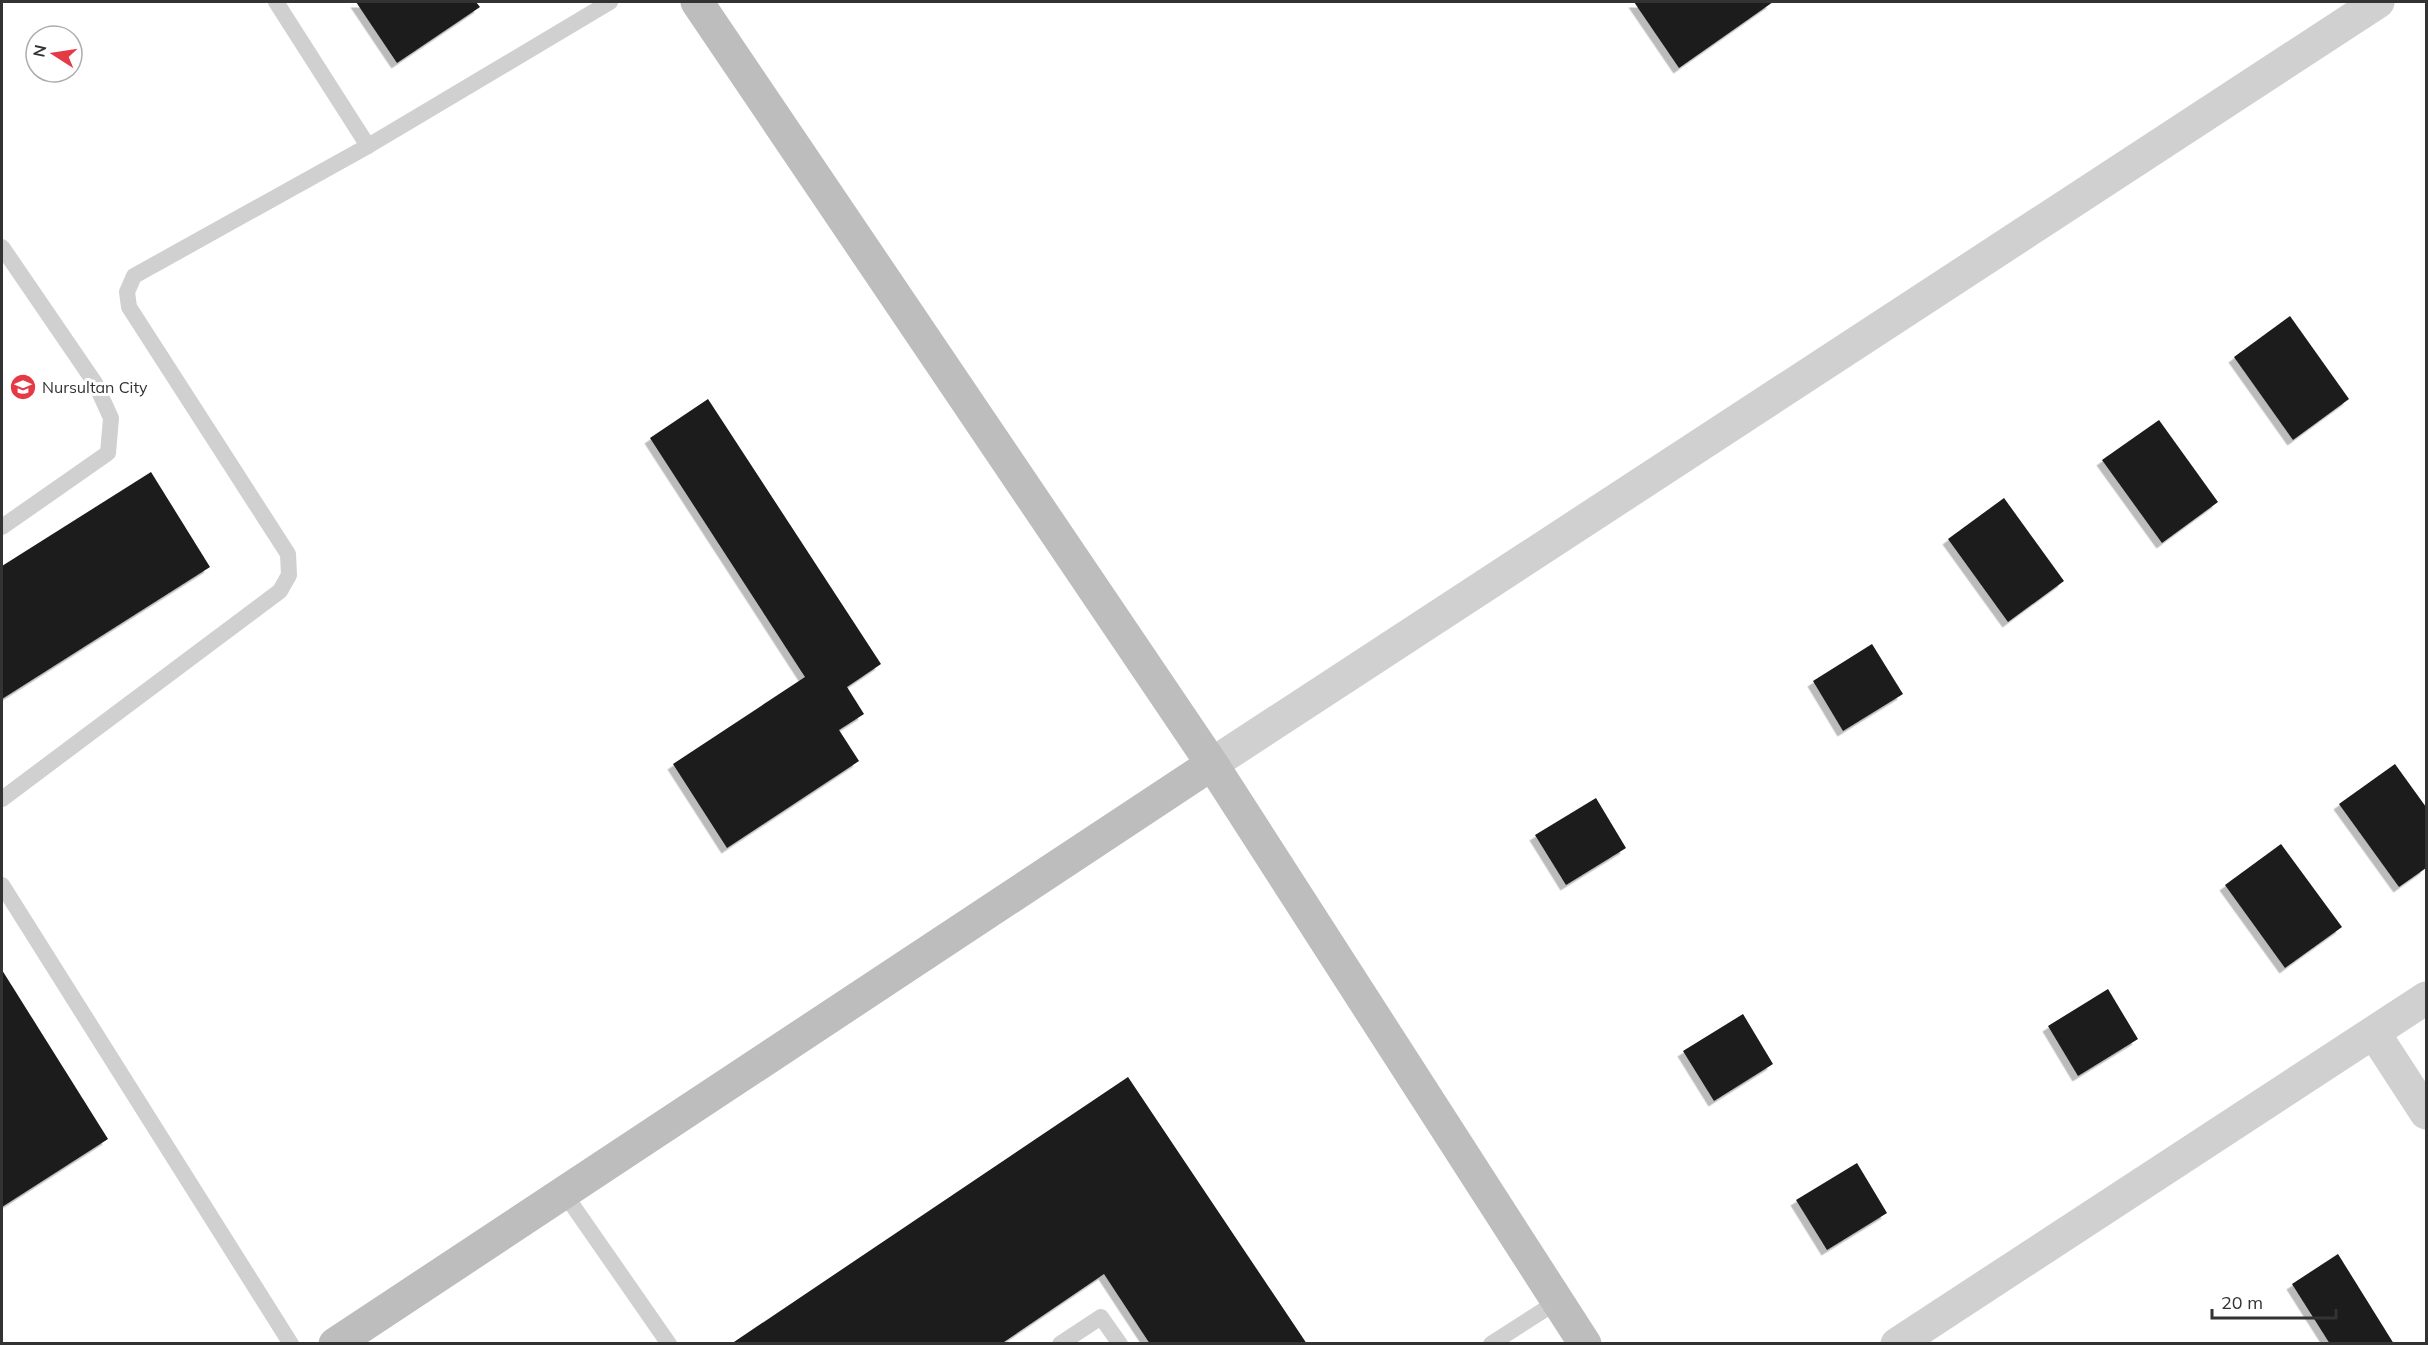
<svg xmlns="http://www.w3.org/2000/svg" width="2428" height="1345" font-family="Mulish,sans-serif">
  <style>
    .building { fill: #1a1a1a; filter: url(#shadow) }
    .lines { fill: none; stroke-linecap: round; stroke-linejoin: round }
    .lane { stroke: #d0d0d0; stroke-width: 16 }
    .street { stroke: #d0d0d0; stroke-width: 33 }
    .secondary { stroke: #bdbdbd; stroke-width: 33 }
    .labels { text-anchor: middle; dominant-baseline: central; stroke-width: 6; stroke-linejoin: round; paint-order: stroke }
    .poi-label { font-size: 16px; fill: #333; stroke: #fff; text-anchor: start }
  </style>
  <defs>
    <filter id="shadow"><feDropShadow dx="-5.5" dy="5.5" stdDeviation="0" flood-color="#0004"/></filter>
  </defs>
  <rect width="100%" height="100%" fill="#fff"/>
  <g class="building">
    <polygon points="356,2 476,2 480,7 397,63"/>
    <polygon points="1634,2 1773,2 1679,68"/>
    <polygon points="2290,316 2349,399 2293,440 2234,357"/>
    <polygon points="708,399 881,664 847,687 864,714 839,730 859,761 727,848 673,764 805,677 650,438"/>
    <polygon points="2159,420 2218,502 2162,543 2102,460"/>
    <polygon points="151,472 210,567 2,699 2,566"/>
    <polygon points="2004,498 2064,581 2008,622 1948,539"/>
    <polygon points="1872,644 1903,694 1843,731 1813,681"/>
    <polygon points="2395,764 2426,807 2426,868 2399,887 2339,804"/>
    <polygon points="1596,798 1626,848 1566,885 1535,835"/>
    <polygon points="2281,844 2342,927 2285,968 2225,885"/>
    <polygon points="2,970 108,1139 2,1207"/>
    <polygon points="2108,989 2138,1039 2078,1076 2048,1026"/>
    <polygon points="1743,1014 1773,1064 1714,1101 1683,1051"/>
    <polygon points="1128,1077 1307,1344 1150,1344 1104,1274 1001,1344 731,1344"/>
    <polygon points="1857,1163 1887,1213 1827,1250 1796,1200"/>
    <polygon points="2338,1254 2394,1344 2330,1344 2292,1284"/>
  </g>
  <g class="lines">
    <g class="lane">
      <polyline points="276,2 368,146"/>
      <polyline points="2,247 95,383 111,418 108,453 2,527"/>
      <polyline points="2,799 280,591 289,575 288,554 129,307 127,292 134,276 368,146 610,2"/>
      <polyline points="2,885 291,1344"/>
      <polyline points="564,1193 669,1344"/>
      <polyline points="1060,1344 1101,1317 1120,1344"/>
      <polyline points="1491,1344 1558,1301"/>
    </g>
    <g class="street">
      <polyline points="1212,764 2378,2"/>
      <polyline points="2374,1033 2426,1113"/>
      <polyline points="1897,1344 2426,998"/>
    </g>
    <g class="secondary">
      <polyline points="697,2 1212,764 1585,1344"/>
      <polyline points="335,1344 1212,764"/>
    </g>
  </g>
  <defs>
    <g id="school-disc" transform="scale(1.35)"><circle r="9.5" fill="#e63946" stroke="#fff"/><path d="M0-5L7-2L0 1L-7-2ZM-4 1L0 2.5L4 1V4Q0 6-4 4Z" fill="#fff"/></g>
  </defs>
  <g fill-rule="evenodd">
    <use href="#school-disc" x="23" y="387"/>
  </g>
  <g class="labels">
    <g class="poi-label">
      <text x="42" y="387">Nursultan City</text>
    </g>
  </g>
  <rect width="2428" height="1345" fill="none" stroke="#333333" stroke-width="6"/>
  <g transform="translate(54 54) rotate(282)"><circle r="28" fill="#ffffff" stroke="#adadad" stroke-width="1.5"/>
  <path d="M0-4.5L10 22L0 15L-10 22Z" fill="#e63946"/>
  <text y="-9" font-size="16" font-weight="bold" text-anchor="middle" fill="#333333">N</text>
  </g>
  <path d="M2212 1309v9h124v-9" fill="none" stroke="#333333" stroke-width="3"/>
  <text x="2221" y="1309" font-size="18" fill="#333333" stroke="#ffffff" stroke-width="4.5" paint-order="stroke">20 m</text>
</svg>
